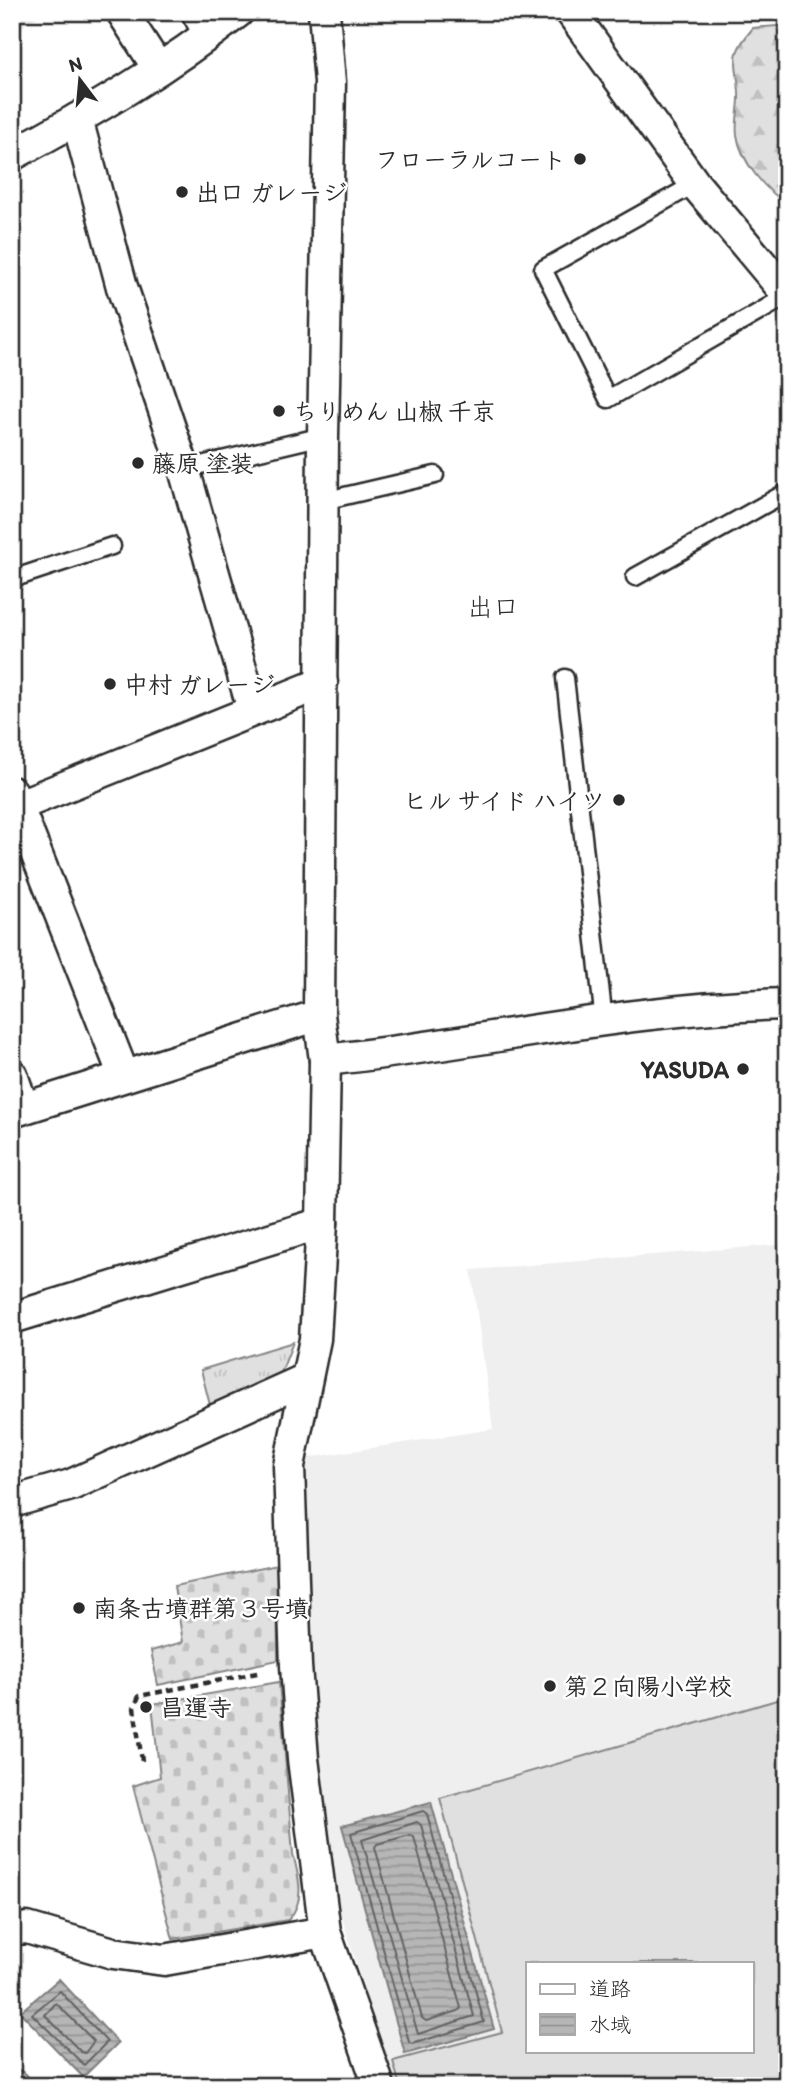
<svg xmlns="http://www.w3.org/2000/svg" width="799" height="2098" font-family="Itim,'Klee One',sans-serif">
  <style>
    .built { fill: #efefef; fill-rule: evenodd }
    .forest { fill: url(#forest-firs); stroke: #868686; stroke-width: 2 }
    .cemetery { fill: url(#cemetery-stones); stroke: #868686; stroke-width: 2 }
    .park { fill: url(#park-tufts); stroke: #868686; stroke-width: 2 }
    .pitch { fill: #e0e0e0; stroke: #868686; stroke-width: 2; fill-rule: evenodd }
    .water { fill: url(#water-rules); stroke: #7e7e7e; stroke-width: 2 }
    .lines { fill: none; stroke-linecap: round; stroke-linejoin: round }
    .shore { stroke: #636363; stroke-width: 2 }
    .service-casing { stroke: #2b2b2b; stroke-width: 21 }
    .minor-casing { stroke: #2b2b2b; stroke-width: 35 }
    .path { stroke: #2b2b2b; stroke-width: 4.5; stroke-dasharray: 7 5; stroke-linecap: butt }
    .service { stroke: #fff; stroke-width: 16 }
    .minor { stroke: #fff; stroke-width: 30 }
    .poi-dot { fill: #2b2b2b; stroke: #fff; stroke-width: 2.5 }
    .labels { text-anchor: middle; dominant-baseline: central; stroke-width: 5; stroke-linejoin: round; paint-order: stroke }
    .poi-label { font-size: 24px; font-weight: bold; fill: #2b2b2b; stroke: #fff; text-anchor: start }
    .neighbourhood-label { font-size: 26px; fill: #2b2b2b; stroke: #fff }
  </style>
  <defs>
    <pattern id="forest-firs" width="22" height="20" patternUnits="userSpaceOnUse" patternTransform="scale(1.75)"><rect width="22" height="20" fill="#e0e0e0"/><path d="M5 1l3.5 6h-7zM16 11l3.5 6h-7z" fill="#c0c0c0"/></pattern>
    <pattern id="cemetery-stones" width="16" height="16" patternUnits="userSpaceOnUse" patternTransform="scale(1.75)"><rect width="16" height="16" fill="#e0e0e0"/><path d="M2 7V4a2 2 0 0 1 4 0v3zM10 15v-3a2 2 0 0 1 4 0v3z" fill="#c0c0c0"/></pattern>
    <pattern id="park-tufts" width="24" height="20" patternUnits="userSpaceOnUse" patternTransform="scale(1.75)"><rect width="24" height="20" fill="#e0e0e0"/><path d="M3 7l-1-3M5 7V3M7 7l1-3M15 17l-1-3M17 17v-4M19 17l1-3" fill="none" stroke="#c0c0c0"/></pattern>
    <pattern id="water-rules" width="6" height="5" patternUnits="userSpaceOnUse" patternTransform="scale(1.75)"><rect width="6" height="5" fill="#b6b6b6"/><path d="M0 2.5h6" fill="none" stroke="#949494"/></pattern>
  </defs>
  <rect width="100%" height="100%" fill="#fff"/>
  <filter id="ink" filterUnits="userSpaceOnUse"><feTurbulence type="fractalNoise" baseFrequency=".0143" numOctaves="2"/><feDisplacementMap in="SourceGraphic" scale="14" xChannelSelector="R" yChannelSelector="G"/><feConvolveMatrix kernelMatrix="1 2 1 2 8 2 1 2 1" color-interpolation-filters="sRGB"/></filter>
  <g filter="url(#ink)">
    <g class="built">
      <polygon points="12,12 44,12 24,25 14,43"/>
      <path d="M787,1244V2086H394L335,1895L325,1828L309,1603L307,1458L493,1429L471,1270ZM528,1963H752V2051H528Z"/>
    </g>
    <path class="forest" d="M787,25V203C765,191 741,161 737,135C735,122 740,106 739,92C737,58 728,58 753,28Z"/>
    <g class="cemetery">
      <polygon points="277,1565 278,1660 158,1685 151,1651 183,1642 174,1586"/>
      <path d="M279,1682L293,1854C299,1878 306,1901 288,1920L173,1939L133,1786L160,1777L152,1704Z"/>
    </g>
    <polygon class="park" points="293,1342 279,1378 211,1409 201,1370"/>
    <path class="pitch" d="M787,1697V2086H400L393,2061L502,2032L440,1798ZM528,1963H752V2051H528Z"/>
    <g class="water">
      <polygon points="431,1802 494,2029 405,2054 342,1826"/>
      <polygon points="59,1979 118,2043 83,2077 20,2012"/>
      <polygon points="12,2066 26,2074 35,2086 12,2086"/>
    </g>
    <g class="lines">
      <g class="shore">
        <polygon points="423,1811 427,1814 484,2022 412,2044 409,2042 351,1833"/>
        <polygon points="417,1822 421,1825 474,2016 418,2034 362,1840"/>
        <polygon points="410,1835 414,1837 461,2008 458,2011 426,2021 422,2018 375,1847 377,1844"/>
        <polygon points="60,1991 107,2042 84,2065 32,2014"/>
        <polygon points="56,2003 94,2041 85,2053 81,2052 45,2015"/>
      </g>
      <g class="service-casing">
        <g id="service">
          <polyline points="189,12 204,39"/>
          <polyline points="695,184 543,269 608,399 787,296"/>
          <polyline points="184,469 323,436"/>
          <polyline points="323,501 435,475"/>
          <polyline points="635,577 787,492"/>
          <polyline points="12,579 112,546"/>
          <polyline points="565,678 604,1021"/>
        </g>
      </g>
      <g class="minor-casing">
        <g id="minor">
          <polyline points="122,12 158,68"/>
          <polyline points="324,12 330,82 323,436 319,1015 325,1060 322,1223 315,1339 289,1466 296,1666 303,1759 325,1932 379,2086"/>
          <polyline points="571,12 695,184 787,294"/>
          <polyline points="77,119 122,287 184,469 253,710"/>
          <path d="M12,155C90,113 169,67 238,12"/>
          <polyline points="12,792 124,1076"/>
          <polyline points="17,806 322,683"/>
          <path d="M325,1060C479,1044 632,1007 787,1004"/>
          <polyline points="12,1075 23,1107"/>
          <polyline points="12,1112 319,1015"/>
          <polyline points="12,1318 322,1223"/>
          <polyline points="12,1502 71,1485 306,1379"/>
          <polyline points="12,1930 27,1928 113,1953 164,1960 325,1932"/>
        </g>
      </g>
      <polyline class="path" points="142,1761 134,1708 139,1696 262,1672"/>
      <use href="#service" class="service"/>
      <use href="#minor" class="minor"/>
    </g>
  </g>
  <g class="poi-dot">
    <circle cx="580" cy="159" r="7"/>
    <circle cx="182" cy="192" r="7"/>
    <circle cx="279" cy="411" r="7"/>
    <circle cx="138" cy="463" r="7"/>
    <circle cx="110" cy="684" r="7"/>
    <circle cx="619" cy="800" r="7"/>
    <circle cx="743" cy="1069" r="7"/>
    <circle cx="79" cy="1608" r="7"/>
    <circle cx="550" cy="1686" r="7"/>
    <circle cx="146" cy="1707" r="7"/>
  </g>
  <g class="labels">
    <g class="poi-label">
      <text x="566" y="159" text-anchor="end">フローラルコート</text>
      <text x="196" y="192">出口 ガレージ</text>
      <text x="293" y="411">ちりめん 山椒 千京</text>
      <text x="152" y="463">藤原 塗装</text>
      <text x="124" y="684">中村 ガレージ</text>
      <text x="605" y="800" text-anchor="end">ヒル サイド ハイツ</text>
      <text x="729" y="1069" text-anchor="end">YASUDA</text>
      <text x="93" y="1608">南条古墳群第３号墳</text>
      <text x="564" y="1686">第２向陽小学校</text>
      <text x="160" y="1707">昌運寺</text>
    </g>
    <g class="neighbourhood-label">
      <text x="493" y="607">出口</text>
    </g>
  </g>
  <rect width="799" height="2098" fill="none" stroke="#fff" stroke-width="42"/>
  <rect x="21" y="21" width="757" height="2056" fill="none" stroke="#2b2b2b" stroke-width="2.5" filter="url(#ink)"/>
  <rect x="526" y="1962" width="228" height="91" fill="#ffffff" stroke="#aaaaaa" stroke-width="2"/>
  <rect x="540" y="1984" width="35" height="10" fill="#ffffff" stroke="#aaaaaa" stroke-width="2"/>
  <text x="589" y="1996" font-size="21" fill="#2b2b2b">道路</text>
  <rect x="540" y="2014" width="35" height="21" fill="url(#water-rules)" stroke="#aaaaaa" stroke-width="2"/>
  <text x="589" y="2032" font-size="21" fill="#2b2b2b">水域</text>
  <g transform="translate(80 80) rotate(344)" stroke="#ffffff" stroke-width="5" paint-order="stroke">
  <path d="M0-5L12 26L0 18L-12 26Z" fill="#2b2b2b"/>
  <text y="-10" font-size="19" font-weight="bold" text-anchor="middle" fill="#2b2b2b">N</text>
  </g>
</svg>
